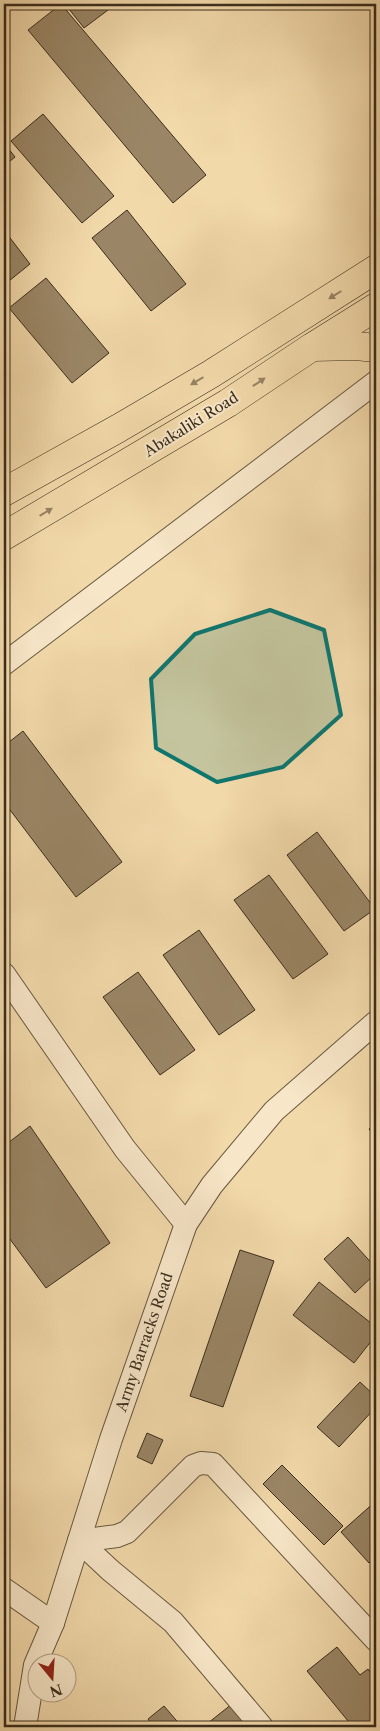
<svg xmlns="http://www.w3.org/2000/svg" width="380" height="1731" font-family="'Libre Caslon Text',serif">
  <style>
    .building { fill: #9a8666; stroke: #3a2d1d }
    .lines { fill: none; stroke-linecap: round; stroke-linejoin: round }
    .minor-casing { stroke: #685840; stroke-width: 24 }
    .primary-casing { stroke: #3a2d1d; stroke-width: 29 }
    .minor { stroke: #f7e6c8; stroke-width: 22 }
    .primary { stroke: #f2d9aa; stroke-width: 28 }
    .oneway { fill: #968364 }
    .marked { fill: #0f766e; fill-opacity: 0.2; stroke: #0f766e; stroke-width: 4; stroke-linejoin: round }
    .labels { text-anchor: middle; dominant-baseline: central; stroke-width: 4; stroke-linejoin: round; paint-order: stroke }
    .street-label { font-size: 15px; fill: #3a2d1d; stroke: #f7e6c8 }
  </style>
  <rect width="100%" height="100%" fill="#f2d9aa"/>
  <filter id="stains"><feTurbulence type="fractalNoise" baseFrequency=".004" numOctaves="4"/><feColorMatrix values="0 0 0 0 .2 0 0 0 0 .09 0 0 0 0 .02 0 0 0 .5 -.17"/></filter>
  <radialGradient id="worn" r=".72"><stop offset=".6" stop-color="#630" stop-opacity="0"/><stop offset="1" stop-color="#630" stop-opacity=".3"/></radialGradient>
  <g class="building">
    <polygon points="61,4 206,175 173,203 28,30"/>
    <polygon points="65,4 116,4 84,28"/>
    <polygon points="43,114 114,196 82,223 11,141"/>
    <polygon points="4,143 15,157 4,166"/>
    <polygon points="127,210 186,284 151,311 92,238"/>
    <polygon points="4,230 30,264 4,285"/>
    <polygon points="46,278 109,353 72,383 9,308"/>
    <polygon points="23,731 122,862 76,897 4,802 4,746"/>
    <polygon points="317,832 375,909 344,931 287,855"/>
    <polygon points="269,875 328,954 293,979 234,900"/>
    <polygon points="199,930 255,1010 219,1035 163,955"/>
    <polygon points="138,972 195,1050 160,1075 103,997"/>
    <polygon points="376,1123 376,1138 369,1129"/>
    <polygon points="30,1126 110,1243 46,1288 4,1231 4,1146"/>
    <polygon points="348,1237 376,1268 376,1273 355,1293 324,1259"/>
    <polygon points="240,1250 274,1261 223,1407 190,1396"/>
    <polygon points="319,1282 376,1327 376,1335 354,1363 293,1315"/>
    <polygon points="360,1382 376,1397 376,1407 339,1447 317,1427"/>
    <polygon points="147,1433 163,1440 152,1464 137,1457"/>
    <polygon points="282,1465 343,1526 324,1545 263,1484"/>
    <polygon points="376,1501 376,1556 369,1563 341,1532"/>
    <polygon points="337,1647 360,1675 368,1669 376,1680 376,1727 353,1727 307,1671"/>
    <polygon points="237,1700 255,1727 203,1727"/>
    <polygon points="164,1706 182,1727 154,1727 148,1719"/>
  </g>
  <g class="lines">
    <g class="minor-casing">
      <g id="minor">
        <polyline points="4,664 376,382"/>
        <polyline points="4,974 125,1149 186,1224"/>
        <polyline points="79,1541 117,1536 127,1532 193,1466 201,1463 213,1464 376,1640"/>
        <polyline points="79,1541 110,1570 173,1622 262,1727"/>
        <polyline points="4,1589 53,1623"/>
        <polyline points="25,1727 35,1665 53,1623 111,1439 186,1224 212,1185 274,1111 376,1022"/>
      </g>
    </g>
    <g class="primary-casing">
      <g id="primary">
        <polyline points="313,347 356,346 376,348"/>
        <polyline points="4,492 119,428 211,374 376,269"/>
        <polyline points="4,536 228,403 312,347 376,307"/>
      </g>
    </g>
    <use href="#minor" class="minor"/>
    <use href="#primary" class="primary"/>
  </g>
  <defs><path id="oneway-solid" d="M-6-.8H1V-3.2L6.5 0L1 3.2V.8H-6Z" transform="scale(1.25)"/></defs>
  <g class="oneway">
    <use href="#oneway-solid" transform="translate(335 295) rotate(148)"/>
    <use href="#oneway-solid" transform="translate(197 381) rotate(149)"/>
    <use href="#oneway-solid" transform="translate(259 382) rotate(-34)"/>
    <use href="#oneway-solid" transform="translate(46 512) rotate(-31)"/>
  </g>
  <path class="marked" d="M270,610L324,630L341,715L283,767L217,782L156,748L151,679L195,634Z"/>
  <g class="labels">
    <g class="street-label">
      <text transform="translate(191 424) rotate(-32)">Abakaliki Road</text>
      <text transform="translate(144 1342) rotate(-71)">Army Barracks Road</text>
    </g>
  </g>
  <rect width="380" height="1731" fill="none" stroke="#f2d9aa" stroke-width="20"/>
  <rect x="5" y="5" width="370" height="1721" fill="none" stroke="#3a2d1d" stroke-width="2.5"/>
  <rect x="10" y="10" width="360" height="1711" fill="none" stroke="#3a2d1d"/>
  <g transform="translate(52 1678) rotate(162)"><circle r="24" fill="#f7e6c8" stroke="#ab9c84"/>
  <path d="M0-4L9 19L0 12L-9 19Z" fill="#8f2418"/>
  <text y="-8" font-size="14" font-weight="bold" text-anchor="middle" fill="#3a2d1d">N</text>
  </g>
  <rect width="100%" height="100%" filter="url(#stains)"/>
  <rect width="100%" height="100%" fill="url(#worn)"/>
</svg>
